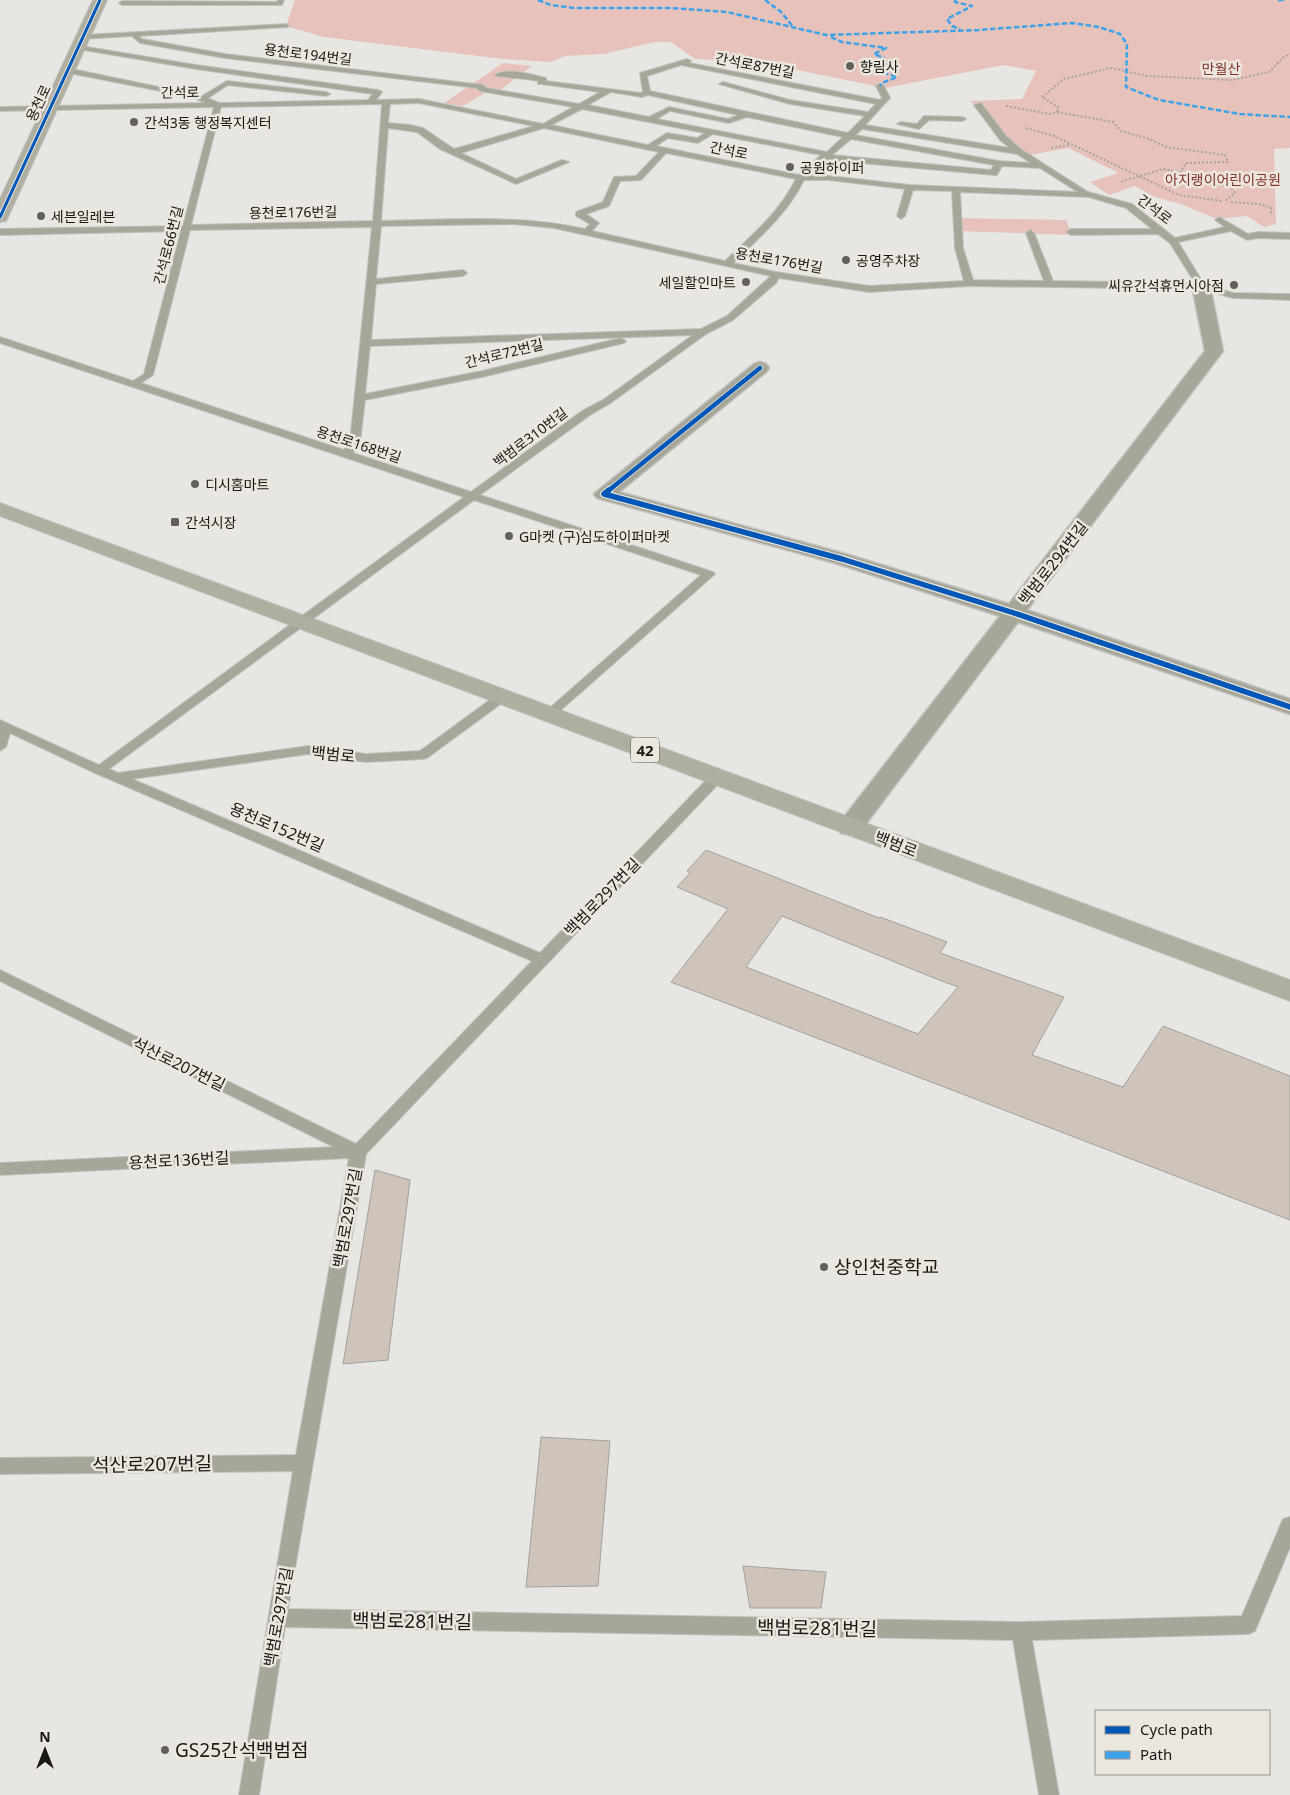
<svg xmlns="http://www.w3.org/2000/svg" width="1290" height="1795" font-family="'Noto Sans','Noto Sans KR',sans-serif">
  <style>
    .green { fill: #e6c2ba }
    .building { fill: #cfc4ba; stroke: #a2a09d; fill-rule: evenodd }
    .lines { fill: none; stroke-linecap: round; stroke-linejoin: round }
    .lane-casing { stroke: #c2c1be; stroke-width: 2 }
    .street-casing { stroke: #c2c1be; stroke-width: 3 }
    .secondary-casing { stroke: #c2c1be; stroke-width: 2 }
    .primary-casing { stroke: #c2c1be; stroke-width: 2 }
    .path { stroke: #a6a59c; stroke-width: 2; stroke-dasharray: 2 2; stroke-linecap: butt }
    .lane { fill: #a6a798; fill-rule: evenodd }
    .street { fill: #a6a798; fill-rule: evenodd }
    .secondary { fill: #aeafa1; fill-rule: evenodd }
    .primary { fill: #afafa0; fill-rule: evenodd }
    .quiet { stroke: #3da2ea; stroke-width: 2.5; stroke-dasharray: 5.5 2.5; stroke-linecap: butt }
    .cycleway-far2-casing { stroke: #ece7de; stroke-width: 5 }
    .cycleway-far1-casing { stroke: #ece7de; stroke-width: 6 }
    .cycleway-casing { stroke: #ece7de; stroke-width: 8 }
    .cycleway-far2 { stroke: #0057b8; stroke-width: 3 }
    .cycleway-far1 { stroke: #0057b8; stroke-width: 4.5 }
    .cycleway { stroke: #0057b8; stroke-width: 5.5 }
    .poi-dot { fill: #62605d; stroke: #ece7de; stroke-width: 2 }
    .labels { text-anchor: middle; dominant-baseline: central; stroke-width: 5; stroke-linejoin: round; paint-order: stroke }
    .far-street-label { font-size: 14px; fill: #1a1815; stroke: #ece7de }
    .far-poi-label { font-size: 14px; fill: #1a1815; stroke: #ece7de; text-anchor: start }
    .far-park-label { font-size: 14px; fill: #84332a; stroke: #ece7de }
    .shield { fill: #ece7de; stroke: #595651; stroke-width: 1 }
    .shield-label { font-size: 15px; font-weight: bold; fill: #1a1815 }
    .street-label { font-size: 16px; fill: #1a1815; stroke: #ece7de }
    .near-poi-label { font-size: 19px; fill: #1a1815; stroke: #ece7de; text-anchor: start }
    .near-street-label { font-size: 19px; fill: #1a1815; stroke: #ece7de }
  </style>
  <rect width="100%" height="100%" fill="#e8e6e2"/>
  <g class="green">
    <polygon points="295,0 1290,0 1290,148 1274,149 1276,224 1264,227 1247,216 1217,219 1183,205 1152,196 1135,186 1109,195 1090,182 1119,173 1068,148 1030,155 1003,138 971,101 1022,99 1036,71 1004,65 885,88 758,62 695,59 671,42 655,42 604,54 565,56 550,62 503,59 324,37 286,26"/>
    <polygon points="503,63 532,66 499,91 490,90 463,106 444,103"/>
    <polygon points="955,218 1066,220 1072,235 957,231"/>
  </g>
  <g class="building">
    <path d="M706,850L879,918L880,917L947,942L940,953L1064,997L1032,1055L1123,1087L1163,1026L1290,1076V1220L671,982L728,909L677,887L690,873L687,871ZM782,916L939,980L958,987L918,1034L746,967Z"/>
    <polygon points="375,1170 410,1180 388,1360 343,1364"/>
    <polygon points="541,1437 610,1441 598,1586 526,1587"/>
    <polygon points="743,1566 826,1572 821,1608 750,1608"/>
  </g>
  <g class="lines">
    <g class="lane-casing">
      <g id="lane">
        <polygon points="278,0 284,0 282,5 122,5 119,3 122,1 277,2"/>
        <path d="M286,24L289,26L288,27L139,36L142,39L225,54L483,85L486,88L579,104L600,92L541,84H538V81C527,78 501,78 495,75C508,67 532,75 546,78V81L641,93L643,92L640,73L687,59L691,61L689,63L880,100L882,98L876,86L880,84L884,86L890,98L865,125L1010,148L1000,140L974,105L981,103L1006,136L1022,150L1088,192L1132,204L1175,238L1225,227L1215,220L1219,217L1248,234L1258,232L1290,233V239L1258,238L1247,240L1231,231L1178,242L1204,284L1233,293L1290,294V300L1233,298L1200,289L969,286L869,292L779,278L776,283L733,320L706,334L609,404L590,415L480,495L713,572L715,574L553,717H545L543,714L701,575L474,500L109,769L118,773L308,746L366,754L420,751L498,694H506L508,697L506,700L427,758L423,759L366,762L308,754L132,779L540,953L712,774H722L723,777L722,780L366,1154L288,1609L1021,1622L1242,1616L1283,1519L1290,1517V1547L1255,1631L1248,1634L1032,1640L1059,1795H1039L1013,1640L285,1627L259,1795H239L293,1471L0,1474V1458L296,1455L349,1158L0,1175V1163L334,1147L0,981V970L356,1144L532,961L95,773L10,733L6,747L0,751V720L99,765L464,497L0,343V337L133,381L144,374L181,231L0,235V229L183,226L214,107L0,111V107L206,103L191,97L64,72V68H67L202,96L227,81L326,92L330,94L326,96L228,85L208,98L219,103L368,100L373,94L196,69L78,49H75V45L196,65L378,90L382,92L376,100L419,99L543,124L573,107L480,91L477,88L225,58L140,43L132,36L83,39L79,37L83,35ZM681,65L876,104L868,112L790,100L723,82L719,84L790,104L865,116L848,133L650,91L647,76ZM611,92L642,97L648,95L738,115L728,119L669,107L649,117L588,105ZM419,103L534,126L454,149L423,128L411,125L388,123L390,104ZM382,104L373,221L191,225L221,107ZM582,109L705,133L697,138L667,133L648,145L551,125ZM670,111L729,123L747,117L843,137L827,152L657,119ZM388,128L417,132L440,149L516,184L569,162L562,160L516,179L461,153L544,128L659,152L636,176L614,177L603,202L576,212V216L590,224L585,229C517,214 450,220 381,221ZM862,129L1017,154L1031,163L999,161L855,135ZM713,134L821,155L799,175L656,146L668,138L698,143ZM851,139L994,165L991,170L832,155ZM666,153L796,179C779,213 752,235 725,261L592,231L599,223L586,214L609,206L620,181L641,180ZM827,160L994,175H997L1002,166L1040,168L1078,192L910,185L829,176H809ZM804,180H829L905,189L897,216L901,219L905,216L913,190L952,191L955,248L964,281L869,286L776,272L733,263C760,237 787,214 804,180ZM960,192L1089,197L1126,208L1152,229H1071L1067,232L1071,235L1158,234L1170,243L1195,283L1053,281L1034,233L1030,230L1026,233L1044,281L973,280L963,248ZM513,224L554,228L771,276L727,316L701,329L371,340L376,284L463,276L467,273L463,270L376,279L381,226ZM372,227L350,442L344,450L141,383L153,375L190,230ZM693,335L603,400L582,411L471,492L353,453L360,442L365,400L482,377L624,343L626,341L621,338L482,371L365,394L370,346Z"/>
        <polygon points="924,116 962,117 966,119 962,121 929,120 919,129 897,124 901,122 917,124"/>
      </g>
    </g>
    <g class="street-casing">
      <polygon id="street" points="1201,281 1207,282 1210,286 1223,351 1027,610 1290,699 1290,714 1018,622 859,833 850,835 841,833 837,827 841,821 1000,616 835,563 597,498 594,494 754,364 760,362 766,364 769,368 766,372 619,492 849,555 1009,604 1205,351 1192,286 1195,282"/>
    </g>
    <g class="secondary-casing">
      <polygon id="secondary" points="93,0 107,0 8,217 6,221 0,222 0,199"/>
    </g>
    <g class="primary-casing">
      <polygon id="primary" points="0,503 1290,980 1290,1001 0,516"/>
    </g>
    <g class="path">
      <polyline points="1006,106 1050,114 1057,112 1113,122 1121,131 1149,139 1166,147 1225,155 1228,162 1186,163 1181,172 1163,169 1120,182"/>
      <polyline points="1057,112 1058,107 1042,97 1064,79 1111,68 1147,76 1232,80 1269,72 1284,57 1290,54"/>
      <polyline points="1026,128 1054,136 1179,195 1222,201"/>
      <polyline points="1051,148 1070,145"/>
      <polyline points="1181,172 1181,175 1205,183 1230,186 1235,193 1225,201"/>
      <polyline points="1231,202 1259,204 1271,208 1271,214"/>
    </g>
    <use href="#lane" class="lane"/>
    <use href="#street" class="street"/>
    <use href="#secondary" class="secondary"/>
    <use href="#primary" class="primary"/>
    <g class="quiet">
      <polyline points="538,0 551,5 574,8 671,8 727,12 826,35 978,30 1072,23 1099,27 1120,34 1127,44 1126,87 1159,100 1240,114 1290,117"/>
      <polyline points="765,0 781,12 794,28"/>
      <polyline points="955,0 955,2 972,6 947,19 952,26 960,29"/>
      <polyline points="1278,0 1286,0"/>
      <polyline points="831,37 842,42 886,48 874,54 884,58 881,62 893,67 882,72 897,77 882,83 880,86"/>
    </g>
    <g class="cycleway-far2-casing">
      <polyline id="cycleway-far2" points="0,217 100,0"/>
    </g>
    <g class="cycleway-far1-casing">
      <polyline id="cycleway-far1" points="608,491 760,368"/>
    </g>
    <g class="cycleway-casing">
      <polyline id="cycleway" points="609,490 604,494 842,559 1014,613 1290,707"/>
    </g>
    <use href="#cycleway-far2" class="cycleway-far2"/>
    <use href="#cycleway-far1" class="cycleway-far1"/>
    <use href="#cycleway" class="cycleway"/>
  </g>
  <g class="poi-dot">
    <circle cx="850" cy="66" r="5"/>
    <circle cx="134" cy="122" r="5"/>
    <circle cx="790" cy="167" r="5"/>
    <circle cx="41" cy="216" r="5"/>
    <circle cx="846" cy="260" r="5"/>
    <circle cx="746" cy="282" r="5"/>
    <circle cx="1234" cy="285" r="5"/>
    <circle cx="195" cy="484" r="5"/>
    <rect x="170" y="517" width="10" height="10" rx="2.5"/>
    <circle cx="509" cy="536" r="5"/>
    <circle cx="824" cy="1267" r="5"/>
    <circle cx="165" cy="1750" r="5"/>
  </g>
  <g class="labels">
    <g class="far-street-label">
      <text transform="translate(308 54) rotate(7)">용천로194번길</text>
      <text transform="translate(755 65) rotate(11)">간석로87번길</text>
      <text transform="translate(180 92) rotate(-1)">간석로</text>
      <text transform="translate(38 103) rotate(-65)">용천로</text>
      <text transform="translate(729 150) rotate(11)">간석로</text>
      <text transform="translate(1155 209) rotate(37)">간석로</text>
      <text transform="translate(293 212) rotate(-1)">용천로176번길</text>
      <text transform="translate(168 245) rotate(-76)">간석로66번길</text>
      <text transform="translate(779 260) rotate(10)">용천로176번길</text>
      <text transform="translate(504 353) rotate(-14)">간석로72번길</text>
      <text transform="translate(530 437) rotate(-37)">백범로310번길</text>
      <text transform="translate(359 444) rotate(18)">용천로168번길</text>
    </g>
    <g class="far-poi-label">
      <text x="860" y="66">향림사</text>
      <text x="144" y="122">간석3동 행정복지센터</text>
      <text x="800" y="167">공원하이퍼</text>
      <text x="51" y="216">세븐일레븐</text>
      <text x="856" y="260">공영주차장</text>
      <text x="736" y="282" text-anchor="end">세일할인마트</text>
      <text x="1224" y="285" text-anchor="end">씨유간석휴먼시아점</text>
      <text x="205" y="484">디시홈마트</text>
      <text x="185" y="522">간석시장</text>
      <text x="519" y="536">G마켓 (구)심도하이퍼마켓</text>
    </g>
    <g class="far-park-label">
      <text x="1221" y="68">만월산</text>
      <text x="1223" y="179">아지랭이어린이공원</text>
    </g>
    <rect class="shield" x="631" y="737.5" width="28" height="25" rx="4"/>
    <g class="shield-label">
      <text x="645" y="750">42</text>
    </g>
    <g class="street-label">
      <text transform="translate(1053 563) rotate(-52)">백범로294번길</text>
      <text transform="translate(333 754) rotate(6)">백범로</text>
      <text transform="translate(277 827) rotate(23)">용천로152번길</text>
      <text transform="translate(896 844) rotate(21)">백범로</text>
      <text transform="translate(602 897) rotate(-46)">백범로297번길</text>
      <text transform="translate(179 1064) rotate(26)">석산로207번길</text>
      <text transform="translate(179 1160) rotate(-3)">용천로136번길</text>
      <text transform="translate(347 1218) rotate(-80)">백범로297번길</text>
      <text transform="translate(278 1617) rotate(-80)">백범로297번길</text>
    </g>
    <g class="near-poi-label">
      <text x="834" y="1267">상인천중학교</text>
      <text x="175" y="1750">GS25간석백범점</text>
    </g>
    <g class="near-street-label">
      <text transform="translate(152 1464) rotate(-1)">석산로207번길</text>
      <text transform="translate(412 1621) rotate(1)">백범로281번길</text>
      <text transform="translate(817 1628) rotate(1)">백범로281번길</text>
    </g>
  </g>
  <rect x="1095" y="1710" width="175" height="65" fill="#ece7de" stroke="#98948e"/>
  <rect x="1105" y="1726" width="25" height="8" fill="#0057b8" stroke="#98948e"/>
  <text x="1140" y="1735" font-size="15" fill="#1a1815">Cycle path</text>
  <rect x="1105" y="1751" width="25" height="8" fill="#3da2ea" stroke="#98948e"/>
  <text x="1140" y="1760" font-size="15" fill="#1a1815">Path</text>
  <g transform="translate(45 1750)" stroke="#ece7de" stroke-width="4" paint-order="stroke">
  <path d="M0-4L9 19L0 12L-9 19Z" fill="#1a1815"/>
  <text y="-8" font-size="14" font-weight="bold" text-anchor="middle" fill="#1a1815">N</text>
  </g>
</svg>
